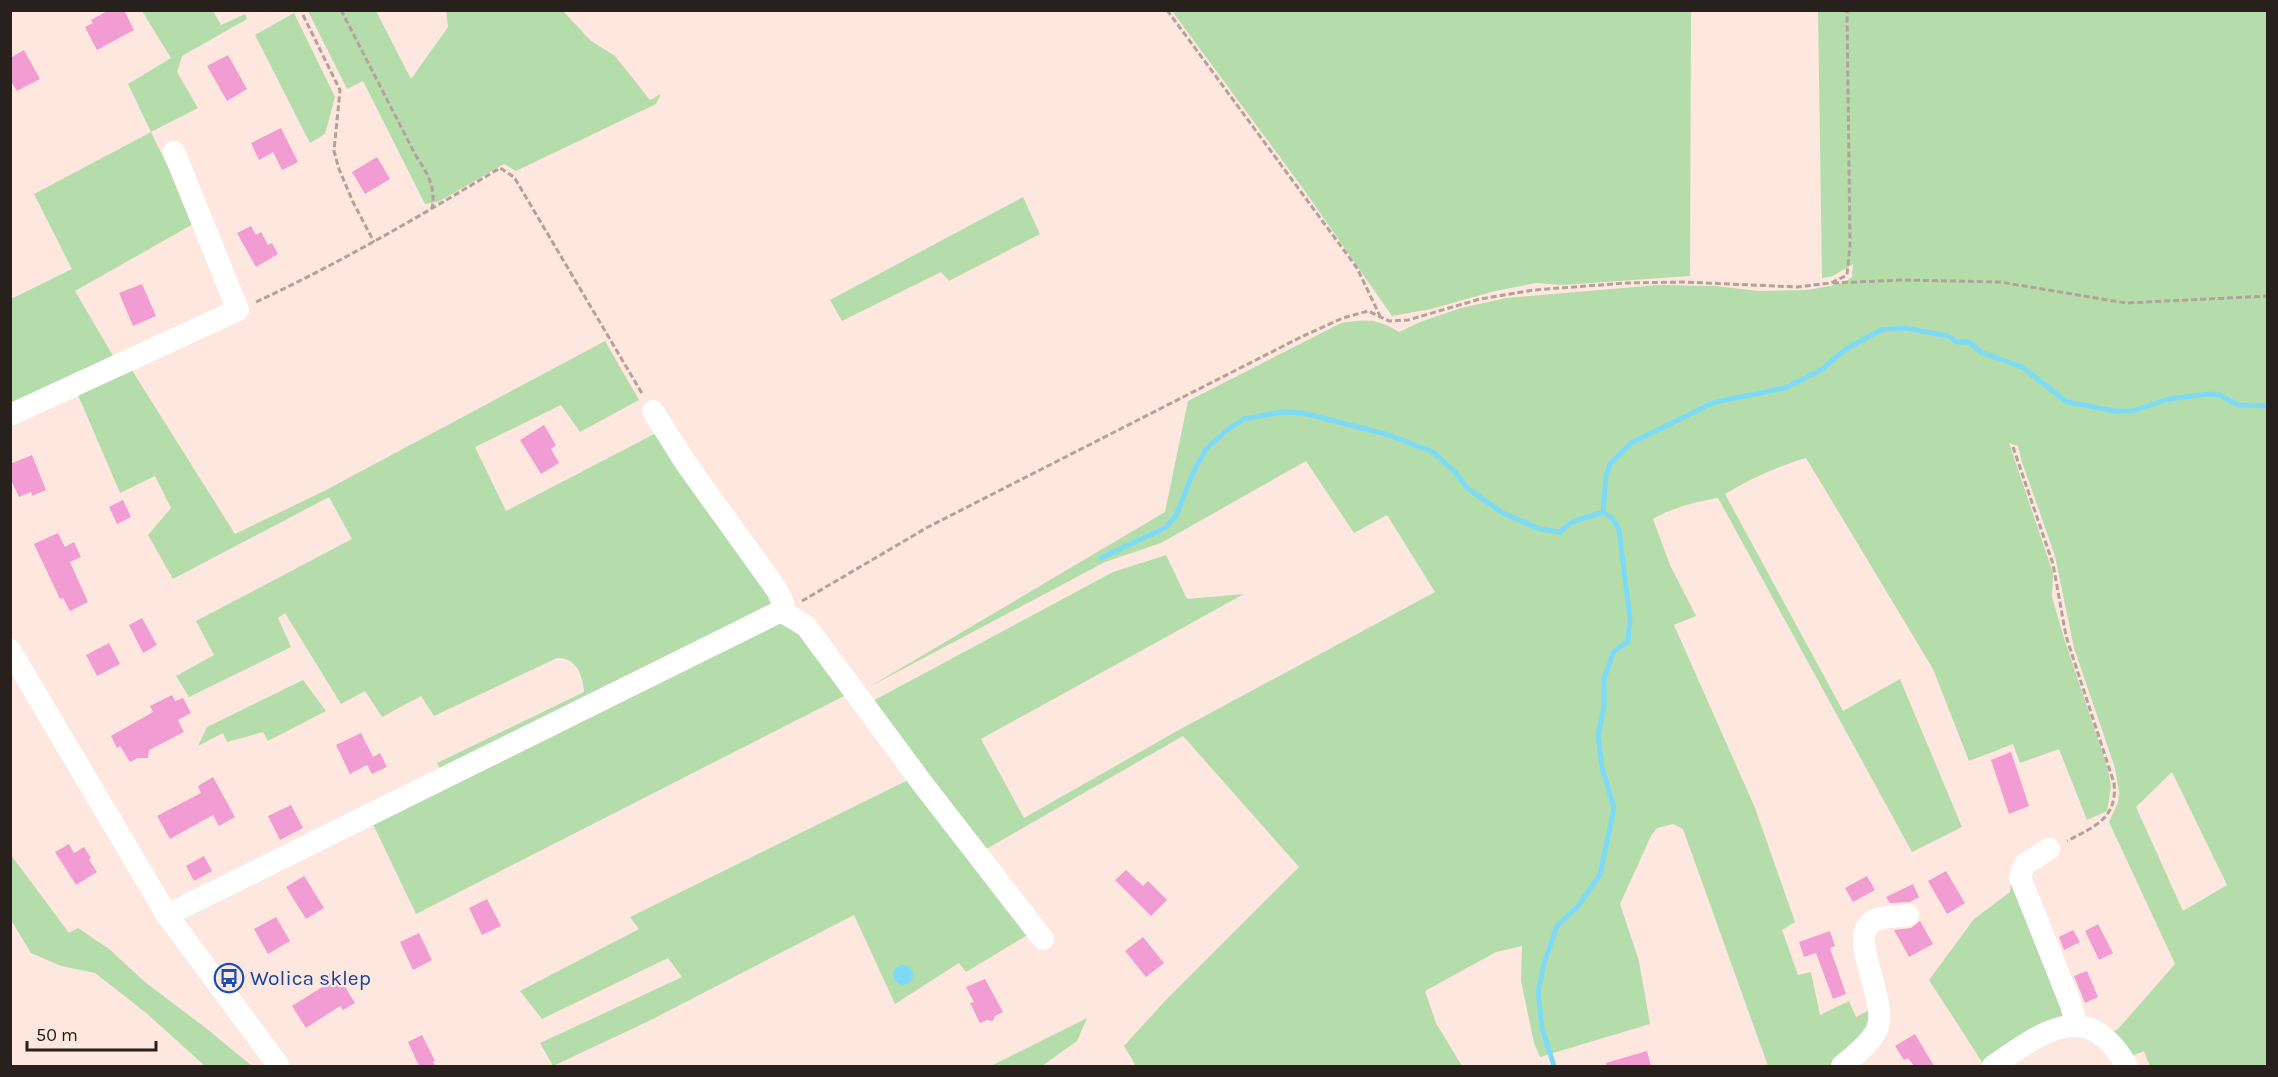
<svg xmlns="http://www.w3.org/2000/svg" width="2278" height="1077" font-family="Karla,sans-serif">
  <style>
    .green { fill: #b5ddac; fill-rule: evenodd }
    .water { fill: #7ddaf6 }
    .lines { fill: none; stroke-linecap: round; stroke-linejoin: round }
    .stream { stroke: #7ddaf6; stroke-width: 5 }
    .building { fill: #f19cd2 }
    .path { stroke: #b3a19a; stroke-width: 3; stroke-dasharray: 6 3; stroke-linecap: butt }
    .minor { stroke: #fff; stroke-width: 22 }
    .labels { text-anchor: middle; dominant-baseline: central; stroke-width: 4.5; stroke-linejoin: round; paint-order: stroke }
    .transit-label { font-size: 21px; fill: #164399; stroke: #fee7de; text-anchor: start }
  </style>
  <rect width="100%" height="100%" fill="#fee7de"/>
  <g class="green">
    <polygon points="142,11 213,11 221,25 245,14 247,19 182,56 177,72 198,108 151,132 195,223 75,291 116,361 11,410 11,299 72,269 34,194 151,132 128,84 171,58"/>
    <polygon points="308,11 376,11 411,79 448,27 446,11 563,11 591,41 615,56 650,100 661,94 656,104 516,171 504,164 438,202 425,204 363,81 347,89"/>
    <polygon points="1172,11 1691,11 1690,276 1562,285 1536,283 1495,291 1431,309 1392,316 1302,187"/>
    <path d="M1818,11H2267V1066H2150L2144,1051L2129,1057L2108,1034L2118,1029L2175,964L2109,822L2118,802L2119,792L2115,768L2074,648L2055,556L2022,462L2018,446L2009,443L2053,573L2052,597L2064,638L2108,769L2111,787L2107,811L2087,820L2059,749L2020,763L2013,744L1969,761L1933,669L1806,458C1778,466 1750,479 1725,494L1843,711L1900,679L1962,827L1912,852L1718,498C1695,502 1674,507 1653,519L1670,565L1696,616L1674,625L1755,808L1795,922L1782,930L1798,975L1811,972L1820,1015L1849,1001L1856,1017L1871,1009L1872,1024L1832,1066H1768L1683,829L1673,824L1657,828L1651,836L1620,904L1639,961L1650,1024L1540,1057L1534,1043L1521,981L1522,946L1496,952L1425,991L1436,1023L1462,1066H1136L1124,1046L1164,1002L1299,867L1183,736L981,852L869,703L1113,572L1166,555L1187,599L1244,594L981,739L1024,818L1177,731L1435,592L1387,515L1354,533L1306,461L1161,543L1105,562L869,687L1165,512L1188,401L1341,323C1366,319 1377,318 1399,332L1420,322L1461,308L1506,298L1658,285L1716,286L1759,291L1807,290L1830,286L1845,282L1852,277L1853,264L1833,276L1822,278ZM2172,772L2227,885L2183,911L2136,807Z"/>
    <polygon points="294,13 335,97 325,134 310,143 255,35"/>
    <polygon points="1023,197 1040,234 949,281 941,272 842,321 830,300"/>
    <path d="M605,341L639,400L580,432L561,405L475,447L506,511L660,431L776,601L441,770L437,763L584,692C583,675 576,657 557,658L434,716L421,696L382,717L365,691L341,704L285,613L278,618L291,647L189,697L176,676L214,655L196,621L352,539L329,497L173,579L148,535L171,508L155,476L120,493L75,388L128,364L235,534L324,491Z"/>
    <polygon points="773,623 788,625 802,634 850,693 416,914 370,818"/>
    <polygon points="303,680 326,711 268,741 263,732 227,742 223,733 198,746 207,727"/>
    <polygon points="912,778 1031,933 966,972 959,963 895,1004 854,915 649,1021 553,1066 540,1043 682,977 668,958 542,1019 520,991 639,929 630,917"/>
    <polygon points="11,855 69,933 78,928 109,949 145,982 207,1029 252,1066 205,1066 145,1012 95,973 61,966 31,953 11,920"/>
    <polygon points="2011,883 2070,1018 1984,1065 1929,980 1974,919 2010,892"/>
    <polygon points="1087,1018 1077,1041 1042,1066 991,1066"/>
  </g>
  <circle class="water" cx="903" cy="975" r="10"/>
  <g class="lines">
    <g class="stream">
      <polyline points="1101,558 1165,528 1176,516 1192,475 1206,449 1226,431 1244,419 1282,412 1303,413 1389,435 1433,452 1456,473 1467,488 1503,513 1540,529 1560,532 1572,522 1603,512 1606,476 1610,464 1631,443 1715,402 1785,388 1821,370 1846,349 1881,330 1905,328 1948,336 1957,342 1969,342 1981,352 2022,367 2067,402 2115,411 2133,411 2169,399 2209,394 2220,395 2238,405 2268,406"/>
      <polyline points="1554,1066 1542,1028 1538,992 1544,964 1557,926 1578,906 1600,875 1614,808 1602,767 1598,735 1604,708 1604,679 1614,651 1628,642 1630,618 1619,530 1613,519 1603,512"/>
    </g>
  </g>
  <g class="building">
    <polygon points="109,10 124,10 134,30 97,50 85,27 93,23 91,20"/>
    <polygon points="24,50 40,79 17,91 10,80 10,58"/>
    <polygon points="228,55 247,89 227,101 207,66"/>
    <polygon points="281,128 298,162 282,170 273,152 259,160 251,143"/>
    <polygon points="377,157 390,179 365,194 352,172"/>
    <polygon points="251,226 256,235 261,232 268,245 272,243 278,254 256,267 237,233"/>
    <polygon points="142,284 156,316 133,326 119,293"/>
    <polygon points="544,425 556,445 551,449 559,463 541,474 520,440"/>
    <polygon points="32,455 46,490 32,496 31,492 19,497 10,478 10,464"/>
    <polygon points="123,500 131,517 117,524 109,507"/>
    <polygon points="58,533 65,547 74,542 81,557 70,562 88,602 70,611 63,598 60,599 34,544"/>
    <polygon points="142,618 157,645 143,653 129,625"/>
    <polygon points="109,643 120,664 97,676 86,655"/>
    <polygon points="172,695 175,701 183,698 191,713 178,720 184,732 149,750 148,758 138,758 130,762 120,746 117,748 111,736 153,712 150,706"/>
    <polygon points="361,733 373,757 380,753 387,767 372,774 367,765 350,774 336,745"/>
    <polygon points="2011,752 2029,806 2009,814 1991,760"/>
    <polygon points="213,777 235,817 219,826 213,815 170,839 157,816 201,793 198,786"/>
    <polygon points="291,805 303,828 280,840 268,816"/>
    <polygon points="69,844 74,853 84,847 91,858 89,860 97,872 76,885 55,852"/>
    <polygon points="204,856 212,871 194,881 186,866"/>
    <polygon points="1126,870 1143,886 1148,881 1167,900 1151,916 1115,880"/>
    <polygon points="1946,871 1965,903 1947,914 1928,881"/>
    <polygon points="304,876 324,908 306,919 286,887"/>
    <polygon points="1867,876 1875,890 1853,902 1845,888"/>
    <polygon points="1913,884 1919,897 1910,902 1890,903 1886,897"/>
    <polygon points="487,899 501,926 482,935 469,908"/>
    <polygon points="276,917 290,941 268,954 254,929"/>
    <polygon points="1920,921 1933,944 1909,957 1894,930 1911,928"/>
    <polygon points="2098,924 2113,953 2099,960 2085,931"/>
    <polygon points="2073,930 2080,942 2064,950 2059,937"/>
    <polygon points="1830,931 1835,946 1830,948 1846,994 1833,999 1816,953 1804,957 1799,942"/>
    <polygon points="419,933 432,960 413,970 400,942"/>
    <polygon points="1143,937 1164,963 1146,977 1125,951"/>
    <polygon points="335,970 355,1003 343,1010 340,1006 306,1028 292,1006 327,984 323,978"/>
    <polygon points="2087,971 2098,997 2085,1003 2074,976"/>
    <polygon points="985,979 1003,1012 995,1016 993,1021 987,1020 980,1023 970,1003 974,1002 966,987"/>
    <polygon points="1915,1034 1934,1066 1914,1066 1908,1058 1904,1060 1895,1046"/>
    <polygon points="422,1035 435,1061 433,1062 435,1066 419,1066 408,1042"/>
    <polygon points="1647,1051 1651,1066 1606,1066 1606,1063"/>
  </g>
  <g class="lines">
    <g class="path">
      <path d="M341,10L416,156C428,174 436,187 432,209"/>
      <polyline points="1167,10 1357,268 1380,316"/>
      <polyline points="303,15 340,90 334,151 339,169 353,202 374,242"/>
      <polyline points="1833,283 1902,280 2000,282 2126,303 2268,296"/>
      <path d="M256,302C340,263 420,216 500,168L514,177L643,395"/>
      <path d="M2013,447L2053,564L2066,636L2114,783C2118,818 2094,827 2067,841"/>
      <polyline points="802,601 928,527 1301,337 1343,318 1368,311 1389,321 1408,320 1480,299 1534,290 1626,283 1684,282 1797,287 1831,283 1847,275 1850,245 1847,10"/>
    </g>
    <g class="minor">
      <polyline points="653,411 685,462 777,590 783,603 781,611"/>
      <polyline points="10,415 238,310 174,152"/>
      <polyline points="10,650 167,915 279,1066"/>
      <polyline points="2049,849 2024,865 2020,877 2071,1005 2074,1016 2072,1025"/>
      <polyline points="167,915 781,611 806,626 922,783 1043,939"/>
      <path d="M1842,1066C1853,1056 1871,1043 1877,1029C1889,1000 1847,938 1872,922C1881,916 1898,917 1908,915"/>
      <path d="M1993,1066C2043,1032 2087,996 2127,1066"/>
    </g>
  </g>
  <defs>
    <g id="bus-ring" transform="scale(1.5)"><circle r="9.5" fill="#fee7de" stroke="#1a4fb4" stroke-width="1.5"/><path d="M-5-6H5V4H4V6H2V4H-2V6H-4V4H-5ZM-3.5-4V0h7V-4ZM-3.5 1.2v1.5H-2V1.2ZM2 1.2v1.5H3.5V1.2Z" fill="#1a4fb4"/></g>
  </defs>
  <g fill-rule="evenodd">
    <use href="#bus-ring" x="229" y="978"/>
  </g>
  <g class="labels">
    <g class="transit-label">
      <text x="250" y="978">Wolica sklep</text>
    </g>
  </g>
  <rect width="2278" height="1077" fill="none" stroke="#28201c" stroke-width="24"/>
  <path d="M27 1041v9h129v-9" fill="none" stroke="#28201c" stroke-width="3"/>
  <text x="36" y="1041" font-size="18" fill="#28201c" stroke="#fee7de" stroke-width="4.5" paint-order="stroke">50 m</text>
</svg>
